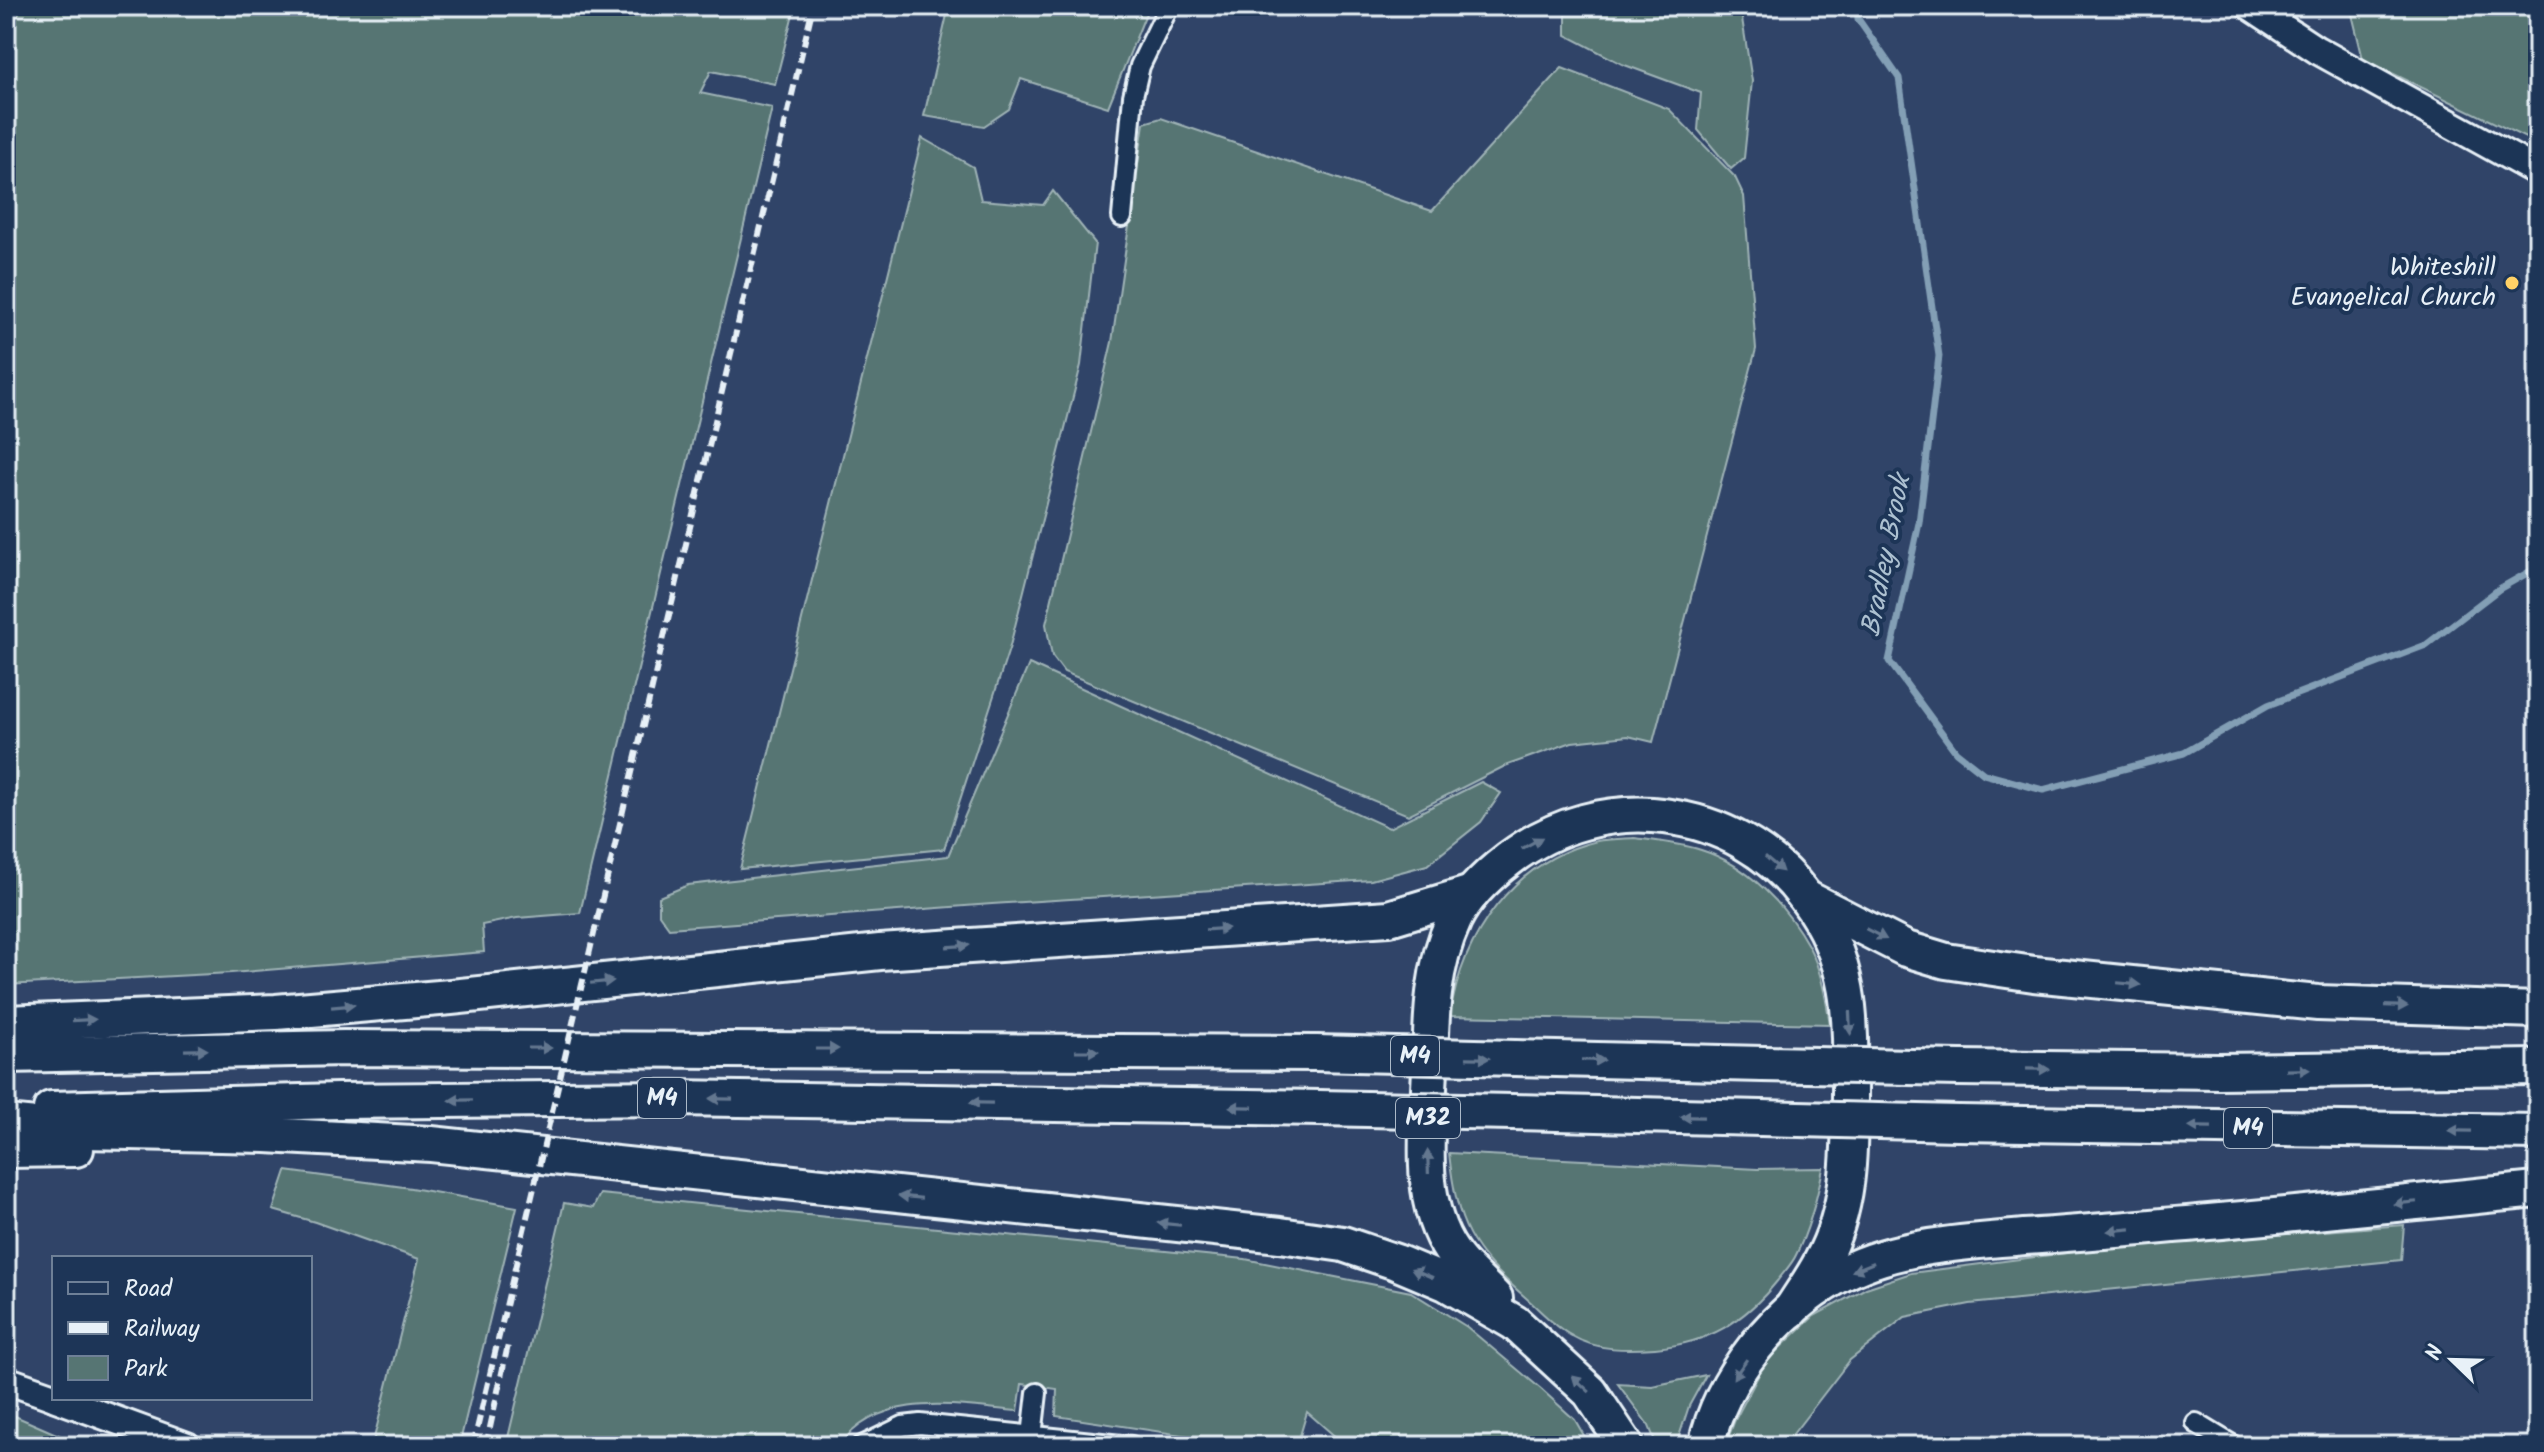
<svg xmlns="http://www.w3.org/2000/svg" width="2544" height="1452" font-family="Kalam,sans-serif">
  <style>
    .green { fill: #567573; stroke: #9fb3b6; stroke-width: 2 }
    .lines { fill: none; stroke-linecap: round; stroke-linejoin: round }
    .stream { stroke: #839fb5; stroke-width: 7 }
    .minor-casing { stroke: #e8f1f8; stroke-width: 24 }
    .secondary-casing { stroke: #e8f1f8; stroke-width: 32 }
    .motorway-casing { stroke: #e8f1f8; stroke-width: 40 }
    .minor { stroke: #1d3557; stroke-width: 18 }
    .secondary { stroke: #1d3557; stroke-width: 26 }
    .motorway { stroke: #1d3557; stroke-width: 34 }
    .rail { stroke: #e8f1f8; stroke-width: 6; stroke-dasharray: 12 6; stroke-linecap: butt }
    .motorway-bridge-casing { stroke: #e8f1f8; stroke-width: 40; stroke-linecap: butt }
    .motorway-bridge { stroke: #1d3557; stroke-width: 34 }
    .oneway { fill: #64778f }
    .poi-dot { fill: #ffd166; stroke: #1d3557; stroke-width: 3 }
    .labels { text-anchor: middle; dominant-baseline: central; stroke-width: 8; stroke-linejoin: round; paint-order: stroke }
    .shield { fill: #1d3557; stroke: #abb9c8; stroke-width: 2 }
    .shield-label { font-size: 24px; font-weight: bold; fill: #e8f1f8 }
    .poi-label { font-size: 26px; fill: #e8f1f8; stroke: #1d3557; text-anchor: end }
    .water-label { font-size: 28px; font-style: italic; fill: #adc1d1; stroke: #1d3557 }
  </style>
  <rect width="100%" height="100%" fill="#304468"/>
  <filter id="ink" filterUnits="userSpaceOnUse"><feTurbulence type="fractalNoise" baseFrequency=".0125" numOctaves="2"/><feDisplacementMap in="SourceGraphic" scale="16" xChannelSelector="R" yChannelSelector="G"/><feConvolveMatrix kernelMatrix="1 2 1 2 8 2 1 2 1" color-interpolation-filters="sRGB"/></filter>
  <g filter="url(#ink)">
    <g class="green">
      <polygon points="6,6 795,6 775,84 711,71 700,93 772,108 580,913 517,918 482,925 484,952 231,973 6,985"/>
      <polygon points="949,6 1149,6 1108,107 1021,79 1009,109 984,126 924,116"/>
      <polygon points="1566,6 1740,6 1752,81 1744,158 1731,169 1698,130 1701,93 1622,64 1566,35"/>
      <polygon points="2350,6 2538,6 2538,144 2363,59"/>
      <polygon points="1562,68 1669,109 1735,177 1744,196 1756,349 1653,742 1628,736 1572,742 1505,766 1408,815 1064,672 1052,656 1046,624 1112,342 1144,123 1161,118 1432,211"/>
      <polygon points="922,138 973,167 981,200 1043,205 1053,191 1095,243 1081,365 1010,646 944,849 740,869"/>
      <polygon points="1029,664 1389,828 1481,782 1501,793 1481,822 1427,865 1371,880 992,904 669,928 659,914 659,897 688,885 948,856"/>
      <path d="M1634,838C1656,841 1679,843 1701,850C1746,864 1786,905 1809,947C1821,969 1826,999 1830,1024L1450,1016C1462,935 1513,861 1597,841C1608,839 1622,839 1634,838Z"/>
      <path d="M1449,1153L1757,1169L1823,1168C1817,1199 1810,1227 1796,1255C1792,1264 1784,1272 1778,1280C1744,1322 1709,1343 1655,1348C1628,1350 1597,1351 1572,1336C1555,1327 1540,1310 1525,1297C1470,1249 1457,1226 1449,1153Z"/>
      <polygon points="286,1171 411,1188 517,1207 459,1446 372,1446 419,1259 315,1222 273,1210"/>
      <path d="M600,1194L1245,1259L1411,1292L1467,1327L1541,1389L1575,1420L1590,1446H1346L1307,1412L1297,1446H1254L1056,1416L1057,1389L1022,1384L1018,1411C958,1406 880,1389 839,1446H506L564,1203L593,1208Z"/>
      <polygon points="2404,1225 2401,1260 1970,1304 1905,1317 1850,1360 1793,1434 1787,1446 1725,1446 1735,1420 1766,1361 1814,1316 1866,1288 1911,1273 2113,1247"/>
      <polygon points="1706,1375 1689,1406 1676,1446 1657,1446 1649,1426 1618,1384 1652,1386"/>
      <polygon points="6,1412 8,1413 84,1446 6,1446"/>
    </g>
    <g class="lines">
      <polyline class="stream" points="1858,6 1858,19 1899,78 1939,356 1919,523 1889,661 1956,752 1984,774 2043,790 2184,753 2268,705 2426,645 2499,589 2538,567"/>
      <g class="minor-casing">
        <g id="minor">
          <polyline points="1122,217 1133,96 1140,66 1169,6"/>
          <polyline points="2196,1423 2234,1446"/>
          <polyline points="1032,1436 1037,1393"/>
          <polyline points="862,1446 903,1426 920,1424 1131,1446"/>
        </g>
      </g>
      <g class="secondary-casing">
        <g id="secondary">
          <polyline points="2250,6 2317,50 2538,172"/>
          <polyline points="6,1380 54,1397"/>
          <polyline points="56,1398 187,1446"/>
        </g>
      </g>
      <g class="motorway-casing">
        <g id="motorway">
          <polyline points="1806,898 1906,949 1946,961 2034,974 2318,1003 2538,1010"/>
          <polyline points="6,1023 276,1012 451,997 880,952 1389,918 1472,893"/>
          <polyline points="6,1055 344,1048 1316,1053"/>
          <polyline points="1515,1058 1763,1064"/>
          <polyline points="1960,1068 2219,1071 2538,1067"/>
          <polyline points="51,1109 338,1101 672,1098 1319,1108"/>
          <polyline points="1512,1112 1761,1118"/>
          <polyline points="6,1123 85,1131 266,1135 431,1144 1280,1235 1343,1244 1396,1262 1446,1283 1515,1323 1590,1392 1626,1446"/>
          <polyline points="1958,1123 2538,1132"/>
          <polyline points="6,1150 76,1149"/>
          <path d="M1495,1298C1481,1283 1464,1270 1452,1252C1416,1200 1428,1127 1430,1068C1431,1016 1432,967 1454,920C1466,895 1488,875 1509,859C1601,788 1736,803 1806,898C1852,960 1851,1017 1850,1090C1850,1149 1851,1208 1821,1262C1812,1279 1801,1294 1791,1310"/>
          <path d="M1706,1446C1721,1377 1775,1312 1836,1277C1892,1245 1961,1243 2024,1237C2071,1234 2117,1230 2163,1226C2288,1216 2413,1202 2538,1190"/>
        </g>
      </g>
      <use href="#minor" class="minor"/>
      <use href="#secondary" class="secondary"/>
      <use href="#motorway" class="motorway"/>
      <g class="rail">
        <polyline points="473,1446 813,6"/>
        <polyline points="486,1446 508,1345"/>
      </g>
      <g class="motorway-bridge-casing">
        <g id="motorway-bridge">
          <polyline points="1316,1053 1515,1058"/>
          <polyline points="1763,1064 1960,1068"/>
          <polyline points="1319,1108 1512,1112"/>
          <polyline points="1761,1118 1958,1123"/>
        </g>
      </g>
      <use href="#motorway-bridge" class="motorway-bridge"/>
    </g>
    <defs><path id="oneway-solid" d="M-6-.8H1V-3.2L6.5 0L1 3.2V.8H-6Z" transform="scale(2)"/></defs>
    <g class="oneway">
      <use href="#oneway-solid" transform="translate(1532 843) rotate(-29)"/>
      <use href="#oneway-solid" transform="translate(1774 864) rotate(41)"/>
      <use href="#oneway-solid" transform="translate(1217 929) rotate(-4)"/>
      <use href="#oneway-solid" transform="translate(1876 934) rotate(27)"/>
      <use href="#oneway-solid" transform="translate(958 946) rotate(-4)"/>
      <use href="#oneway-solid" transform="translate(602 982) rotate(-6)"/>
      <use href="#oneway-solid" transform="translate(2129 984) rotate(6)"/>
      <use href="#oneway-solid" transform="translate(343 1006) rotate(-5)"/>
      <use href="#oneway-solid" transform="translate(2396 1006) rotate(2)"/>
      <use href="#oneway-solid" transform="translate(84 1020) rotate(-3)"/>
      <use href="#oneway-solid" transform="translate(1850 1023) rotate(87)"/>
      <use href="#oneway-solid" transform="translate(540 1048)"/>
      <use href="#oneway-solid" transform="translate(827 1049)"/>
      <use href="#oneway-solid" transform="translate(196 1050) rotate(-1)"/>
      <use href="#oneway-solid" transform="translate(1087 1051)"/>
      <use href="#oneway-solid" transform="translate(1478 1058) rotate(1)"/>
      <use href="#oneway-solid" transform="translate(1593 1060) rotate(1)"/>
      <use href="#oneway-solid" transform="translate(2038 1069) rotate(1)"/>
      <use href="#oneway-solid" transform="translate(2298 1070) rotate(-1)"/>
      <use href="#oneway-solid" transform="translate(721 1099) rotate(-179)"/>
      <use href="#oneway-solid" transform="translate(461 1100) rotate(179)"/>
      <use href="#oneway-solid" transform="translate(981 1103) rotate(-179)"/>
      <use href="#oneway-solid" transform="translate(1241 1107) rotate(-179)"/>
      <use href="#oneway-solid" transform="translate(1692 1117) rotate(-179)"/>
      <use href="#oneway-solid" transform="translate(2200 1127) rotate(-179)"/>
      <use href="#oneway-solid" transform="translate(2460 1131) rotate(-179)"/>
      <use href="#oneway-solid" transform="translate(1428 1162) rotate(-92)"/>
      <use href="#oneway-solid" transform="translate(910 1197) rotate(-174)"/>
      <use href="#oneway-solid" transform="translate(2405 1203) rotate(174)"/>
      <use href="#oneway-solid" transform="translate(1169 1224) rotate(-174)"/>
      <use href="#oneway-solid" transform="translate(2119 1230) rotate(175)"/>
      <use href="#oneway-solid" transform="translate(1863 1267) rotate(158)"/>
      <use href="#oneway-solid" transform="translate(1422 1273) rotate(-157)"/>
      <use href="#oneway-solid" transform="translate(1740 1369) rotate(125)"/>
      <use href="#oneway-solid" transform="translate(1581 1384) rotate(-137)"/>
    </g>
  </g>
  <circle class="poi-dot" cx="2512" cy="283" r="8"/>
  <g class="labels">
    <g class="shield">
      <rect x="1391" y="1036" width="48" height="40" rx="6"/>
      <rect x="638" y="1078" width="48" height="40" rx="6"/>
      <rect x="1396" y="1098" width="64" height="40" rx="6"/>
      <rect x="2224" y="1108" width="48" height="40" rx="6"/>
    </g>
    <g class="shield-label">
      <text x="1415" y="1056">M4</text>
      <text x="662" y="1098">M4</text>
      <text x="1428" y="1118">M32</text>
      <text x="2248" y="1128">M4</text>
    </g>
    <g class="poi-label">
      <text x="2496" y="268">Whiteshill<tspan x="2496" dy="30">Evangelical Church</tspan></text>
    </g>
    <g class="water-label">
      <text transform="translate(1887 556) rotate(-79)">Bradley Brook</text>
    </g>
  </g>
  <rect width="2544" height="1452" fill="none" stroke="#1d3557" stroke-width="32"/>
  <rect x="16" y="16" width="2512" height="1420" fill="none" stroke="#e8f1f8" stroke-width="3" filter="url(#ink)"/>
  <rect x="52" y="1256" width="260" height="144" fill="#1d3557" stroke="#6e8097" stroke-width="2"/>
  <rect x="68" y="1282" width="40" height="12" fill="#1d3557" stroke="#6e8097" stroke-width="2"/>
  <text x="124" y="1296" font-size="24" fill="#e8f1f8">Road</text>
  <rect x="68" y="1322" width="40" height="12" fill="#e8f1f8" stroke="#6e8097" stroke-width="2"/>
  <text x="124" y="1336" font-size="24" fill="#e8f1f8">Railway</text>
  <rect x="68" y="1356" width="40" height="24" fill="#567573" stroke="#6e8097" stroke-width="2"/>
  <text x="124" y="1376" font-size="24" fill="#e8f1f8">Park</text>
  <g transform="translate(2452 1360) rotate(293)" stroke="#1d3557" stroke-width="6" paint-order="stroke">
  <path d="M0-6L14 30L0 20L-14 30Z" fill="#e8f1f8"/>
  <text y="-12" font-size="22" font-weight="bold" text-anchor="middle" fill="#e8f1f8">N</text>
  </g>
</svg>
